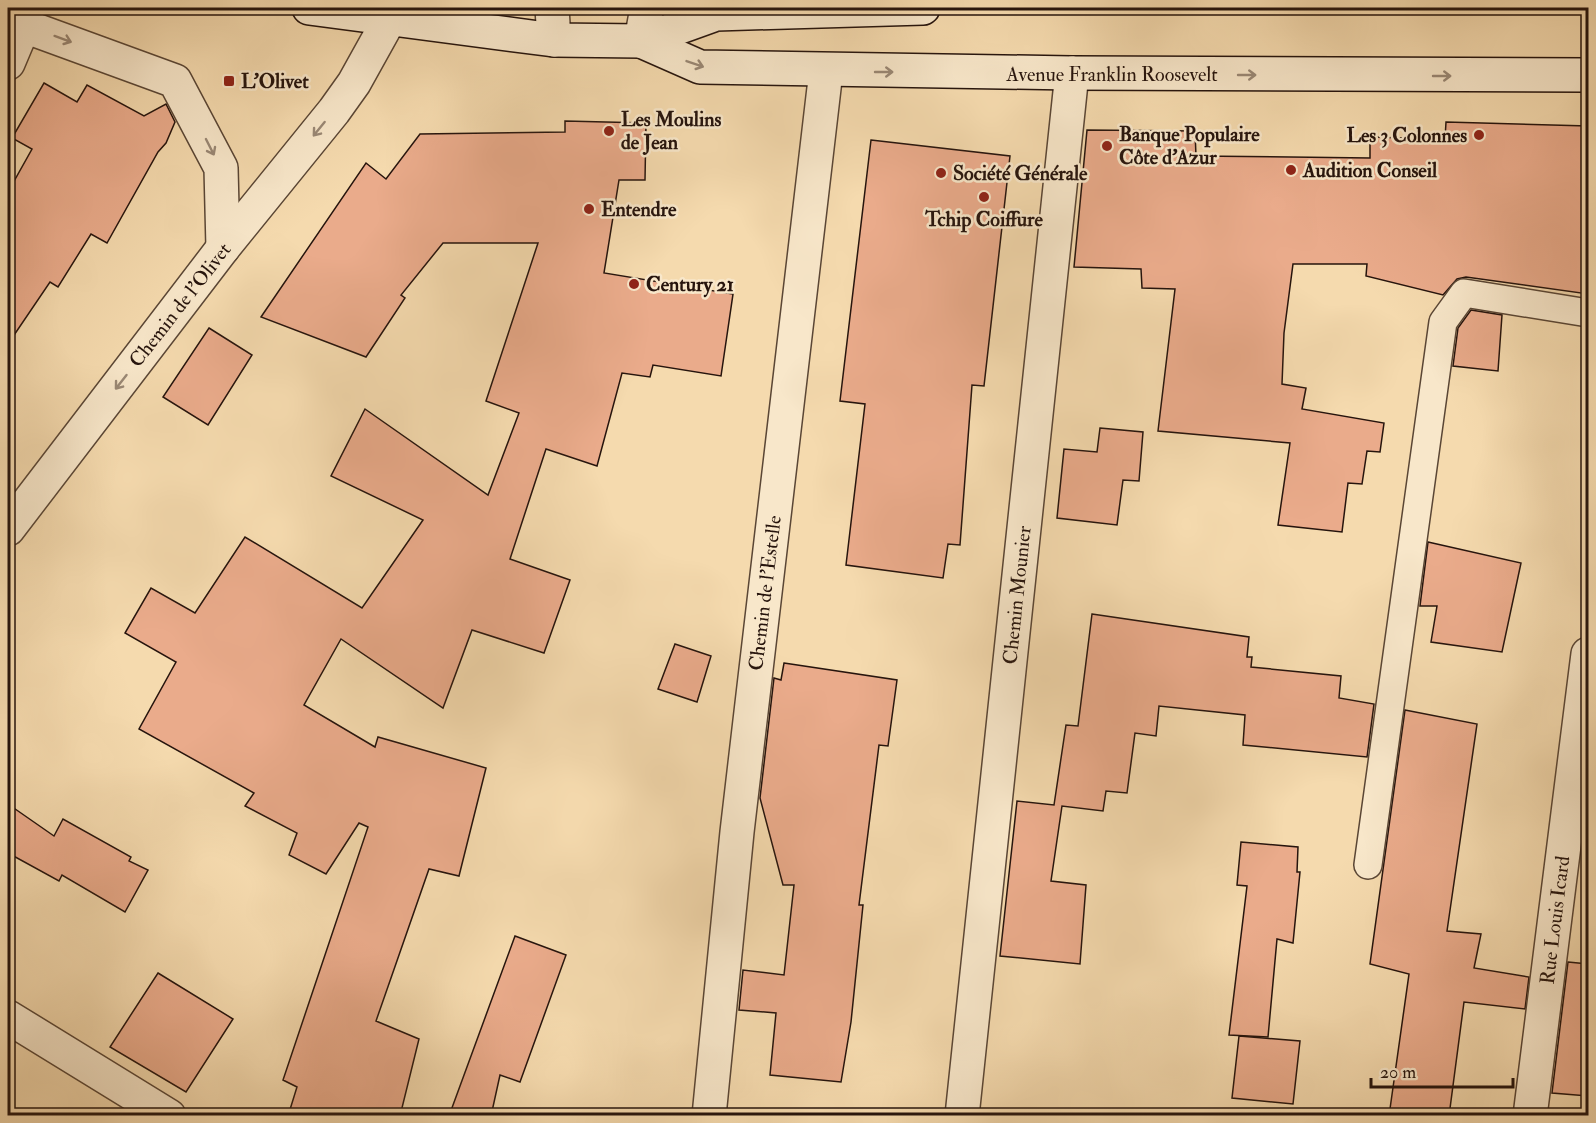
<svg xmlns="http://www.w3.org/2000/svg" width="1596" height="1123" font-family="'IM FELL Double Pica',serif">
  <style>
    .building { fill: #eaab8b; stroke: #26140d; stroke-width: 1.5 }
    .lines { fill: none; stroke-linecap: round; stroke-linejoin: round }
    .pedestrian-casing { stroke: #5a4635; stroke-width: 30 }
    .minor-casing { stroke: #5a4635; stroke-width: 36 }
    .secondary-casing { stroke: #26140d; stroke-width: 36 }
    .pedestrian { stroke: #f8e7ca; stroke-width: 27 }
    .minor { stroke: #f8e7ca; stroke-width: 33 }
    .secondary { stroke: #f8e7ca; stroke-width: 33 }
    .oneway { stroke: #9a8875 }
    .poi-dot { fill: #8f2418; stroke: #f8e7ca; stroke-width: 2 }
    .labels { text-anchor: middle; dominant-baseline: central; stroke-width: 5; stroke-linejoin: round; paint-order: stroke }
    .street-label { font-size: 20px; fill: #26140d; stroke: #f8e7ca }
    .poi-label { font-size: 20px; font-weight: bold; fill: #26140d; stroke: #f8e7ca; text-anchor: start }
  </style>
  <rect width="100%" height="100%" fill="#f5daae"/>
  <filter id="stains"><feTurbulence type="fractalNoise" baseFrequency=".00333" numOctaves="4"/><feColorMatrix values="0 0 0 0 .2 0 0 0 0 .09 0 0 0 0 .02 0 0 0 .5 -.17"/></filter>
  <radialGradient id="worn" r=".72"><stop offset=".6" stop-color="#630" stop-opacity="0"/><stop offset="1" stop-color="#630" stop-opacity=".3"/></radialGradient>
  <g class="building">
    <polygon points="44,83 77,102 87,85 144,116 166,104 175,122 166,143 158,152 107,243 91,234 58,287 50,282 8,344 8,192 32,149 12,138"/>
    <polygon points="565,121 646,123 645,180 619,180 604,273 733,294 721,376 653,365 650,377 622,373 597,466 546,449 510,559 570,580 544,653 472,630 443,708 341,639 304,705 375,747 378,737 486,768 459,876 429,869 376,1021 419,1039 400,1116 288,1116 297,1087 283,1080 368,827 359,823 326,874 289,855 297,833 245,806 254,793 139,729 176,662 125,633 151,588 195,613 245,537 362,608 423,520 331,476 365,409 488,495 519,413 486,401 538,243 443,243 401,295 405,298 366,357 261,317 366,163 386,179 420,134 565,132"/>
    <polygon points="1446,122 1588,126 1588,294 1466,277 1457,279 1443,295 1366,276 1367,264 1293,264 1284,333 1282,384 1306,388 1302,409 1384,423 1380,452 1367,451 1362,484 1348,483 1342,532 1278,525 1290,443 1158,431 1175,289 1142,288 1141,269 1074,267 1087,130 1195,131 1196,156 1370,158 1370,137 1445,139"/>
    <polygon points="871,140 1010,156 984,386 972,385 960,545 948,544 943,578 846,565 865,404 840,401"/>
    <polygon points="1471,310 1502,315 1498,371 1453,366 1458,328"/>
    <polygon points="209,328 252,355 208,425 163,397"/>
    <polygon points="1100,428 1143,432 1139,481 1123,480 1117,525 1057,518 1064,449 1097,452"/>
    <polygon points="1428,542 1521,563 1502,652 1431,642 1437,606 1420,606"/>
    <polygon points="1092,614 1249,637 1247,657 1252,657 1251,667 1341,676 1339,698 1374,704 1367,757 1243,745 1245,715 1159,706 1156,736 1135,733 1127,793 1106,791 1103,811 1062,806 1051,881 1086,885 1080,964 1000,956 1017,801 1054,805 1066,725 1078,726"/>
    <polygon points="675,644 711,656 697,702 658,689"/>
    <polygon points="784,663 897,680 888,746 879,745 859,905 863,905 851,1022 841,1082 770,1075 776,1013 739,1010 743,970 784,975 794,885 783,885 760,798 774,678 781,680"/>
    <polygon points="1405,710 1477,724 1447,931 1481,934 1474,968 1529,977 1525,1009 1464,1002 1449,1116 1389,1116 1409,974 1370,964"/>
    <polygon points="8,804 54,836 63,819 131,857 129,861 148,870 125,912 62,875 59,881 8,853"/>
    <polygon points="1241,842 1298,847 1297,872 1300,872 1293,943 1277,939 1268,1037 1229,1035 1247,886 1237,885"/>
    <polygon points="515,936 566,955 520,1082 500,1075 491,1116 449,1116"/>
    <polygon points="1568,962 1588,964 1588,1096 1552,1093"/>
    <polygon points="158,973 233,1019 186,1092 110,1047"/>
    <polygon points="1239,1036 1300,1041 1293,1104 1232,1098"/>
  </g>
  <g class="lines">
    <g class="pedestrian-casing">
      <polyline id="pedestrian" points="1368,865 1443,322 1464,293 1588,313"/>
    </g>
    <g class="minor-casing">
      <g id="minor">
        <polyline points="552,8 554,40"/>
        <polyline points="8,20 175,81 221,168 223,248"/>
        <polyline points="641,41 647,8"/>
        <polyline points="8,63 24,25"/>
        <polyline points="8,529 223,248 334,111 354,83 389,20"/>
        <polyline points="8,1017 169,1116"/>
        <polyline points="709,1116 737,832 826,71"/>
        <polyline points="962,1116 1072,73"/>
        <polyline points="1530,1116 1588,654"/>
      </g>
    </g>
    <g class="secondary-casing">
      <g id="secondary">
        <polyline points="309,8 554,40 641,41 716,14 923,8"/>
        <polyline points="641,41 700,67 1072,73 1588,75"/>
      </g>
    </g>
    <use href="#pedestrian" class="pedestrian"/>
    <use href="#minor" class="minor"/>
    <use href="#secondary" class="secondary"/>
  </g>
  <defs><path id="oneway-shaft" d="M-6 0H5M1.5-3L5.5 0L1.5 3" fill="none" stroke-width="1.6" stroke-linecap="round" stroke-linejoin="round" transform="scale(1.5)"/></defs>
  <g class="oneway">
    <use href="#oneway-shaft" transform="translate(63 39) rotate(20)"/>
    <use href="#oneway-shaft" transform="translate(695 64) rotate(19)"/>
    <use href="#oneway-shaft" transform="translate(884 72)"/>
    <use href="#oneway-shaft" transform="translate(1247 75)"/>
    <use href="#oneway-shaft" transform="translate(1442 76)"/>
    <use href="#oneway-shaft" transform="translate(319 129) rotate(129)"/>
    <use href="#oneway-shaft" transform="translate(210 147) rotate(63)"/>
    <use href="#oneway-shaft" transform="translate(121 382) rotate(128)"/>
  </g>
  <g class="poi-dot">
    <rect x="223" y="75" width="12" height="12" rx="3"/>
    <circle cx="609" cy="131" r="6"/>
    <circle cx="1479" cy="135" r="6"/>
    <circle cx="1107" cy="146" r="6"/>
    <circle cx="1291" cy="170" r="6"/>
    <circle cx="941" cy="173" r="6"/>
    <circle cx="984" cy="197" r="6"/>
    <circle cx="589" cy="209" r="6"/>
    <circle cx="634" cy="284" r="6"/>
  </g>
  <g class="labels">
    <g class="street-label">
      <text x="1112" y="74">Avenue Franklin Roosevelt</text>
      <text transform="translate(180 305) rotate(-52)">Chemin de l'Olivet</text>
      <text transform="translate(765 593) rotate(-83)">Chemin de l'Estelle</text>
      <text transform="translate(1017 595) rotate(-84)">Chemin Mounier</text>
      <text transform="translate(1555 920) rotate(-83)">Rue Louis Icard</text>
    </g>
    <g class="poi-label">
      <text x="241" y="81">L'Olivet</text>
      <text x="621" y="119">Les Moulins<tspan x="621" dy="23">de Jean</tspan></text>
      <text x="1119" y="134">Banque Populaire<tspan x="1119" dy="23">Côte d'Azur</tspan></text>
      <text x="1467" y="135" text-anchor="end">Les 3 Colonnes</text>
      <text x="1303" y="170">Audition Conseil</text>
      <text x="953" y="173">Société Générale</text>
      <text x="601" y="209">Entendre</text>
      <text x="984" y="219" text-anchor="middle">Tchip Coiffure</text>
      <text x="646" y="284">Century 21</text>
    </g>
  </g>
  <rect width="1596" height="1123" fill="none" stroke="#f5daae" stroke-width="30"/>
  <rect x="9" y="9" width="1578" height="1105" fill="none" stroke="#26140d" stroke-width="3"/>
  <rect x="15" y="15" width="1566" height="1093" fill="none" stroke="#26140d" stroke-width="1.5"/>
  <path d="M1371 1078v9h142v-9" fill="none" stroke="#26140d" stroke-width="3"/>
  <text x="1380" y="1078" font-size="18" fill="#26140d" stroke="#f8e7ca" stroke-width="4.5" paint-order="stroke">20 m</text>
  <rect width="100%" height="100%" filter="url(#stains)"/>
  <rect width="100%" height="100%" fill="url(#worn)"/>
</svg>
